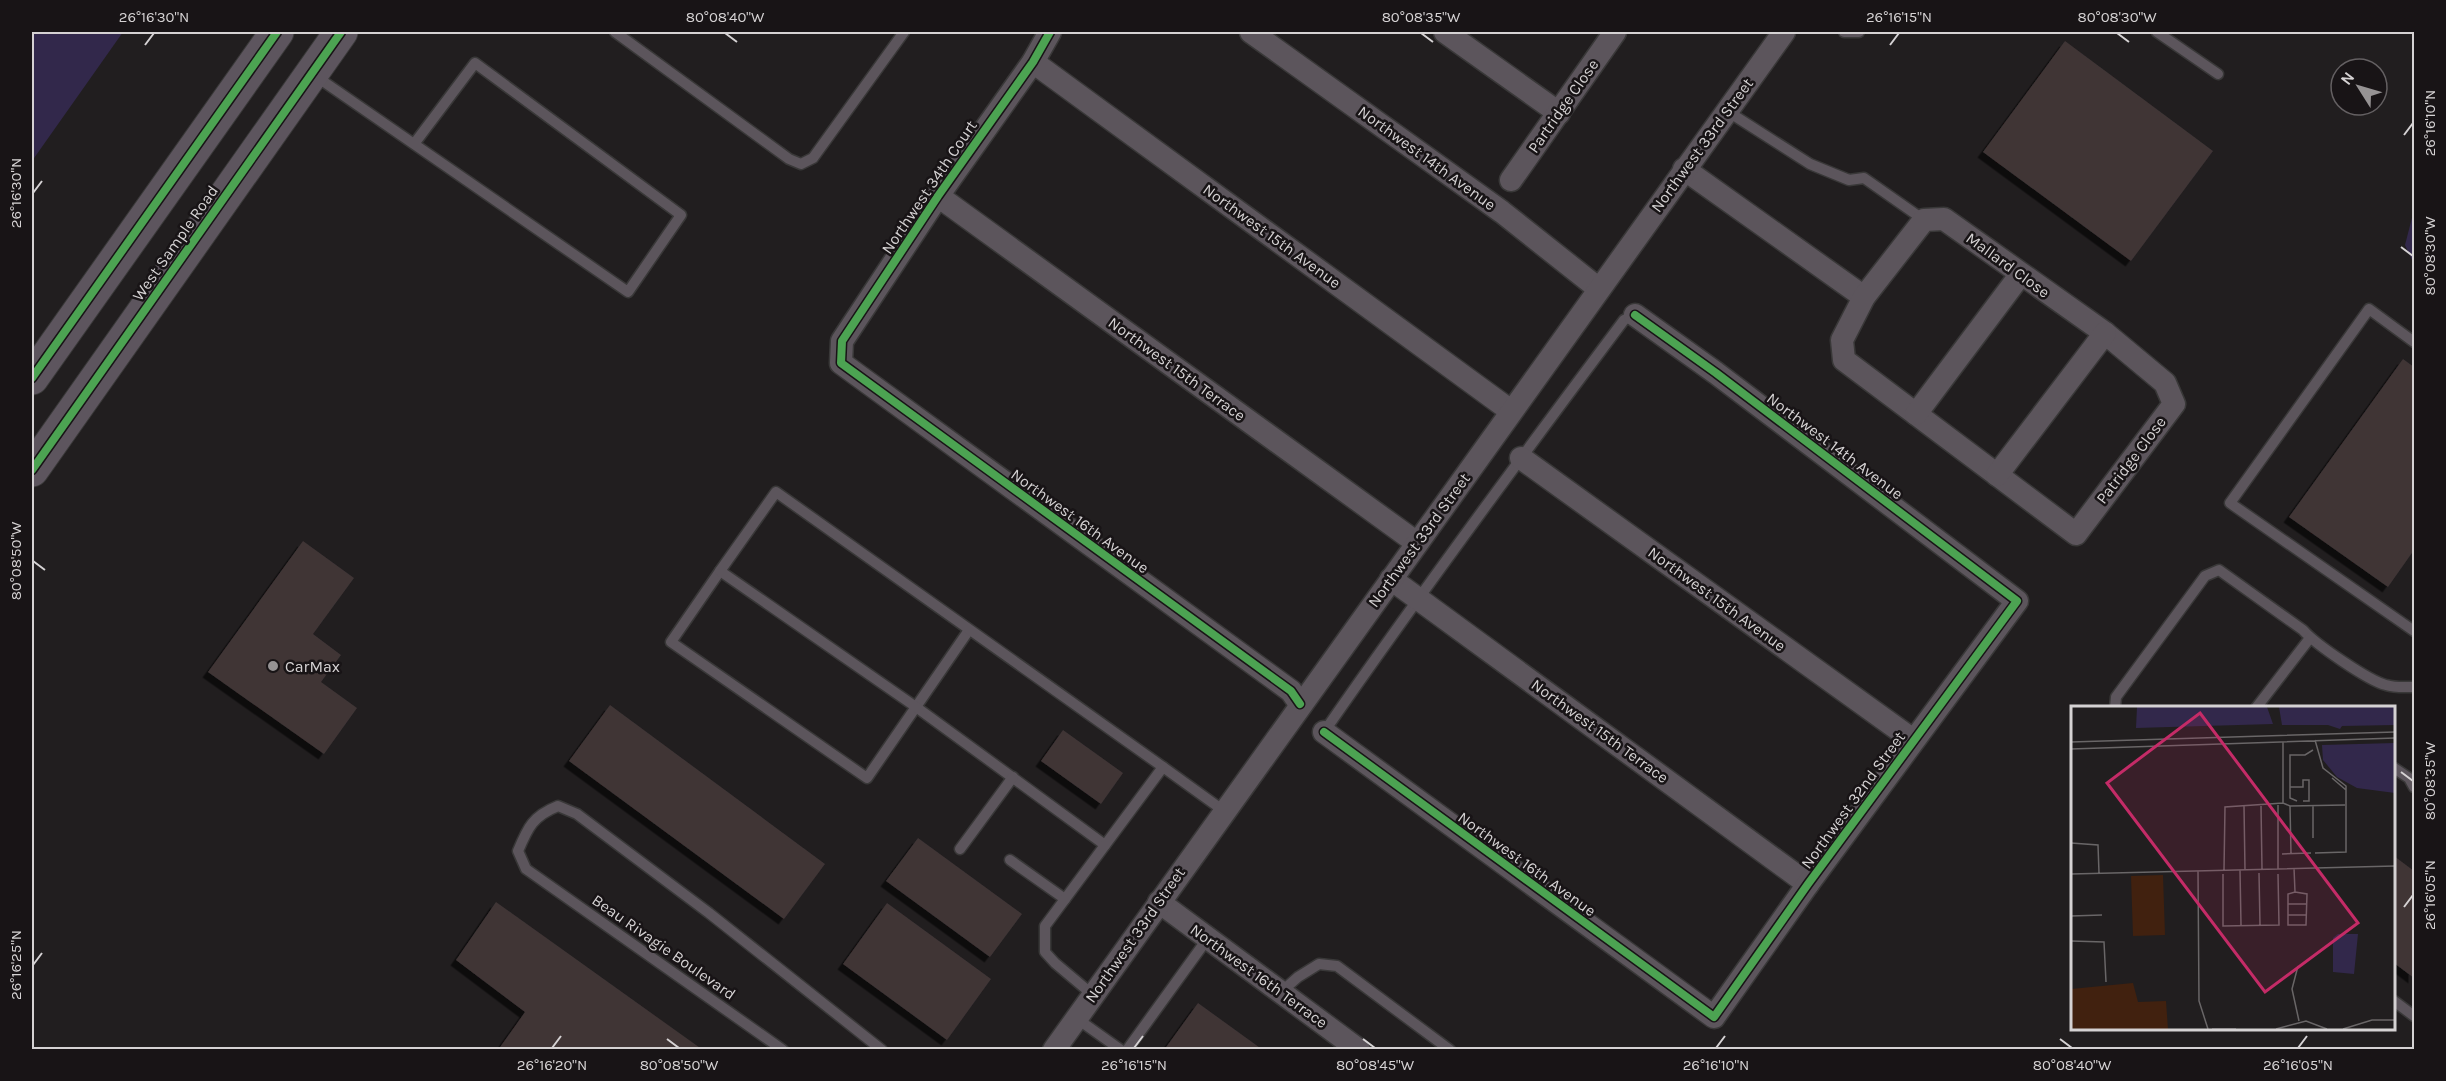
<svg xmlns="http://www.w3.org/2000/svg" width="2446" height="1081" font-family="Karla,sans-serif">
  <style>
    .water { fill: #32284b }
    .building { fill: #3f3536; filter: url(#shadow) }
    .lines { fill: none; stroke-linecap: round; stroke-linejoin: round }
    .service-casing { stroke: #393838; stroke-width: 13 }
    .minor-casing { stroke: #393838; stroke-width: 25 }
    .primary-casing { stroke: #393838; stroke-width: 35 }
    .service { stroke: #5c555c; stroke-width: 10 }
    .minor { stroke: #5c555c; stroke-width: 22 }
    .primary { stroke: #5d555e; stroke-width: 33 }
    .cycleway-casing { stroke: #181416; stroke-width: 11 }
    .cycleway { stroke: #4ca352; stroke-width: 8 }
    .ticks { fill: none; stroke: #d5d2d3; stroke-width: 2 }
    .poi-dot { fill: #969394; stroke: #181416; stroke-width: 2 }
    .labels { text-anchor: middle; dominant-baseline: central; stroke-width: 5; stroke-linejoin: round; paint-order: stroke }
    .street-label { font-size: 16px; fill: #d5d2d3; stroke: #181416 }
    .poi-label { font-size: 16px; fill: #d5d2d3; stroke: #181416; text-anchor: start }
    .inset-road { fill: none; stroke: #696667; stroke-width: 1.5 }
    .view { fill: #c42b67; fill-opacity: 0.15; stroke: #c42b67; stroke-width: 3 }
    .inset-edge { fill: none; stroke: #d5d2d3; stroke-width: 3 }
    .neatline { fill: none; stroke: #d5d2d3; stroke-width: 2 }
    .ticks-label { font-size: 15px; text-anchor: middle; fill: #d5d2d3 }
  </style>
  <defs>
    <filter id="shadow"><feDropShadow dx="-5.5" dy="5.5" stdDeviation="0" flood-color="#0009"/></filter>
  </defs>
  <rect width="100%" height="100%" fill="#211e1f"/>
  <g class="water">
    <polygon points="32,32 123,32 32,161"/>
    <polygon points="2414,210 2414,264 2405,245"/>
  </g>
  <g class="building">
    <polygon points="2065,41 2213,151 2131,261 1983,152"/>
    <polygon points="2403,359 2414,367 2414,550 2388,587 2289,517"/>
    <polygon points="303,541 354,578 313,634 341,655 321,682 357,708 324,754 208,672"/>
    <polygon points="610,705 825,864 784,919 569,761"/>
    <polygon points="1063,730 1123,773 1101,804 1041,761"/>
    <polygon points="918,838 1022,914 990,957 886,881"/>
    <polygon points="2394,856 2414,871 2414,978 2394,963"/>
    <polygon points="496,902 703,1050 498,1050 525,1012 456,960"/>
    <polygon points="887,903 991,979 947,1040 843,964"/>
    <polygon points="1198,1003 1263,1050 1164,1050"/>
  </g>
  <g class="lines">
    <g class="service-casing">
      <g id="service">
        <polyline points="615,32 789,159 801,164 813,158 904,32"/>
        <polyline points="1844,32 1859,32"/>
        <polyline points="2157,32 2218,74"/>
        <polyline points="314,75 628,292 681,215 475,63 414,144"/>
        <polyline points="1727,111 1810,164 1849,180 1864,178 1924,220"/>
        <polyline points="2414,342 2369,309 2230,503 2414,631"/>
        <polyline points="720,571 671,642 867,778 969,630"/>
        <path d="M2115,708L2116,697L2205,576L2219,570L2303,630C2315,644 2369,681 2386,685C2395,688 2406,687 2414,687"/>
        <polyline points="2256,708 2310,638"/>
        <path d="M1324,732C1421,592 1522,456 1624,320L1635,315"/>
        <polyline points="2394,768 2409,778 2414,787"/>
        <polyline points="1105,845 916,707 720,571 776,492 1163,767"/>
        <polyline points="960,849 1013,777"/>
        <polyline points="1010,860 1065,899"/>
        <polyline points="1281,992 1298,977 1319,964 1337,966 1450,1050"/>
        <polyline points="1093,995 1055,963 1045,952 1045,926 1163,767 1224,811"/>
        <polyline points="2394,1001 2414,1016"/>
        <polyline points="1076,1018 1121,1050"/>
        <path d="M783,1050L526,869L518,851C528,827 533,816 558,806L577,814L709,913L882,1050"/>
        <polyline points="1127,1050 1208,938"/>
      </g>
    </g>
    <g class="minor-casing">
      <g id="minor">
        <polyline points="1050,32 1033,62 938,196 842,341 841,363 1291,691 1300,704"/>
        <polyline points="1251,32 1502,212 1599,289"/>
        <polyline points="1445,32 1559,113"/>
        <polyline points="1033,62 1511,411"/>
        <polyline points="1684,169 1864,297"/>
        <polyline points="1511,180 1615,32"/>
        <polyline points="938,196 1417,543"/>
        <polygon points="1944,219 2105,333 2165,383 2174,404 2076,534 1844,360 1842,340 1864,297 1924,220"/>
        <polyline points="1916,414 2021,274"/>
        <polyline points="1521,458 1913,740"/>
        <polyline points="1997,475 2105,333"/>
        <polyline points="1391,579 1808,884"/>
        <polyline points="1324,732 1714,1017 1808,884 2017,601 1716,373 1635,315"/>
        <polyline points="1159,902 1359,1050"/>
        <polyline points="1054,1050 1784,32"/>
      </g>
    </g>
    <g class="primary-casing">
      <g id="primary">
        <polyline points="32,378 277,32"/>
        <polyline points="32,470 341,32"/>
      </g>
    </g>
    <use href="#service" class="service"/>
    <use href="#minor" class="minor"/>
    <use href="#primary" class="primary"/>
    <g class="cycleway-casing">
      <g id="cycleway">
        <polyline points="1050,32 1033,62 938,196 842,341 841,363 1291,691 1300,704"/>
        <polyline points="32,378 277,32"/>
        <polyline points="32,470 341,32"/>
        <polyline points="1324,732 1714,1017 1808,884 2017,601 1716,373 1635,315"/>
      </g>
    </g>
    <use href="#cycleway" class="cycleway"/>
  </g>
  <path class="ticks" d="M725,33L737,42M1421,33L1433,42M2117,33L2129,42M145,45L154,33M1890,45L1899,33M2404,135L2413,123M33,193L42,181M2401,247L2413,256M33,561L45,570M2401,772L2413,781M2404,907L2413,895M33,965L42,953M667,1039L679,1048M1363,1039L1375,1048M2060,1039L2072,1048M552,1048L561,1036M1134,1048L1143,1036M1716,1048L1725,1036M2298,1048L2307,1036"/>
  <circle class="poi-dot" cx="273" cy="666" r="6"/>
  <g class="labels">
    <g class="street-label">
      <text transform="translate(1563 106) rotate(-55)">Partridge Close</text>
      <text transform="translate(1702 145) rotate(-54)">Northwest 33rd Street</text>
      <text transform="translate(1427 158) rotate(36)">Northwest 14th Avenue</text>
      <text transform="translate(929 187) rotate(-56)">Northwest 34th Court</text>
      <text transform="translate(1272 236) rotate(36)">Northwest 15th Avenue</text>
      <text transform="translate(175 243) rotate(-55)">West Sample Road</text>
      <text transform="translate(2008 265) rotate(36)">Mallard Close</text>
      <text transform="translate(1177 369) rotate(36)">Northwest 15th Terrace</text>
      <text transform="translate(1835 446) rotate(37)">Northwest 14th Avenue</text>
      <text transform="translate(2131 460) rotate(-53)">Patridge Close</text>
      <text transform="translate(1080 521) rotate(36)">Northwest 16th Avenue</text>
      <text transform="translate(1419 540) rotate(-54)">Northwest 33rd Street</text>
      <text transform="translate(1717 599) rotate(36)">Northwest 15th Avenue</text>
      <text transform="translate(1600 731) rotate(36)">Northwest 15th Terrace</text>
      <text transform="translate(1853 800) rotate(-54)">Northwest 32nd Street</text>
      <text transform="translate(1527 864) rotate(36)">Northwest 16th Avenue</text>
      <text transform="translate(1135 935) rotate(-55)">Northwest 33rd Street</text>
      <text transform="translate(664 947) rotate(35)">Beau Rivagie Boulevard</text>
      <text transform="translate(1259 976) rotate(36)">Northwest 16th Terrace</text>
    </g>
    <g class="poi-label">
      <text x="285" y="666">CarMax</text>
    </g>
  </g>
  <g transform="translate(2071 706)">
    <rect width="324" height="324" fill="#211e1f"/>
    <path d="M92,169L94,229L62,230L60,170ZM62,277L67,296L95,295L97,323H0V283Z" fill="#41210f"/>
    <path d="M66,1H196L202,18L65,22ZM208,1H324V19L271,20L269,23L257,19H211ZM324,37V87L286,82L266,71L252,54L251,39ZM267,228H287L283,268L262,266V232Z" fill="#32284b"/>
    <path class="inset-road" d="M244,34L252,62L275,80V146L244,147M0,36L324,26M0,43L324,32M261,72L275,84M219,81H232V74H238V95H232M226,95L219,92V49H234L242,44M212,97V36M207,99V163M173,100L174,164M190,100L191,163M219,100L220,148M242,100V132M0,137L27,139L28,167M211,148L240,147M223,162L224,186M153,164L154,101L212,97L219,100L274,99M169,164L170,219M127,165L128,295L137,323M188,167L189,219M0,168L324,160M152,168V220L208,219L207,168M224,186L236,188L235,219H217V188ZM217,198H236M217,209H236M0,210L31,209M0,235L33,236L35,276M227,260L221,283L228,315M141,323H165M205,323L235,315L256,323M272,323L301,314H324"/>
    <path class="view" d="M129,7L287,217L194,286L36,77Z"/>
    <rect width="324" height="324" class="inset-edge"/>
  </g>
  <rect width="2446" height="1081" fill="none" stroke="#181416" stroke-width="66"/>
  <g transform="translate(2359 87) rotate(307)"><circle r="28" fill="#181416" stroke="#646062" stroke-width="1.5"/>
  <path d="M0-4.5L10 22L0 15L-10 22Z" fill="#969394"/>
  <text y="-9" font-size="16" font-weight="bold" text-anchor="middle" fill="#d5d2d3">N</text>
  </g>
  <rect x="33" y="33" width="2380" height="1015" class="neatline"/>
  <g class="ticks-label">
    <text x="154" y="22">26°16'30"N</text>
    <text x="725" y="22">80°08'40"W</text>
    <text x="1421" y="22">80°08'35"W</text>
    <text x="1899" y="22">26°16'15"N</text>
    <text x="2117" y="22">80°08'30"W</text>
    <text transform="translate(2430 123) rotate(-90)" y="5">26°16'10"N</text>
    <text transform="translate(16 193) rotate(-90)" y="5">26°16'30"N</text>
    <text transform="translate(2430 256) rotate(-90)" y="5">80°08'30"W</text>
    <text transform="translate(16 561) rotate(-90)" y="5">80°08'50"W</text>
    <text transform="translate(2430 781) rotate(-90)" y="5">80°08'35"W</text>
    <text transform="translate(2430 895) rotate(-90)" y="5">26°16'05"N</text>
    <text transform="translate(16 965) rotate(-90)" y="5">26°16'25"N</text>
    <text x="552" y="1070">26°16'20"N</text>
    <text x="679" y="1070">80°08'50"W</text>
    <text x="1134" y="1070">26°16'15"N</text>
    <text x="1375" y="1070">80°08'45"W</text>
    <text x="1716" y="1070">26°16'10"N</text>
    <text x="2072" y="1070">80°08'40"W</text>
    <text x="2298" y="1070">26°16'05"N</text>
  </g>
</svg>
